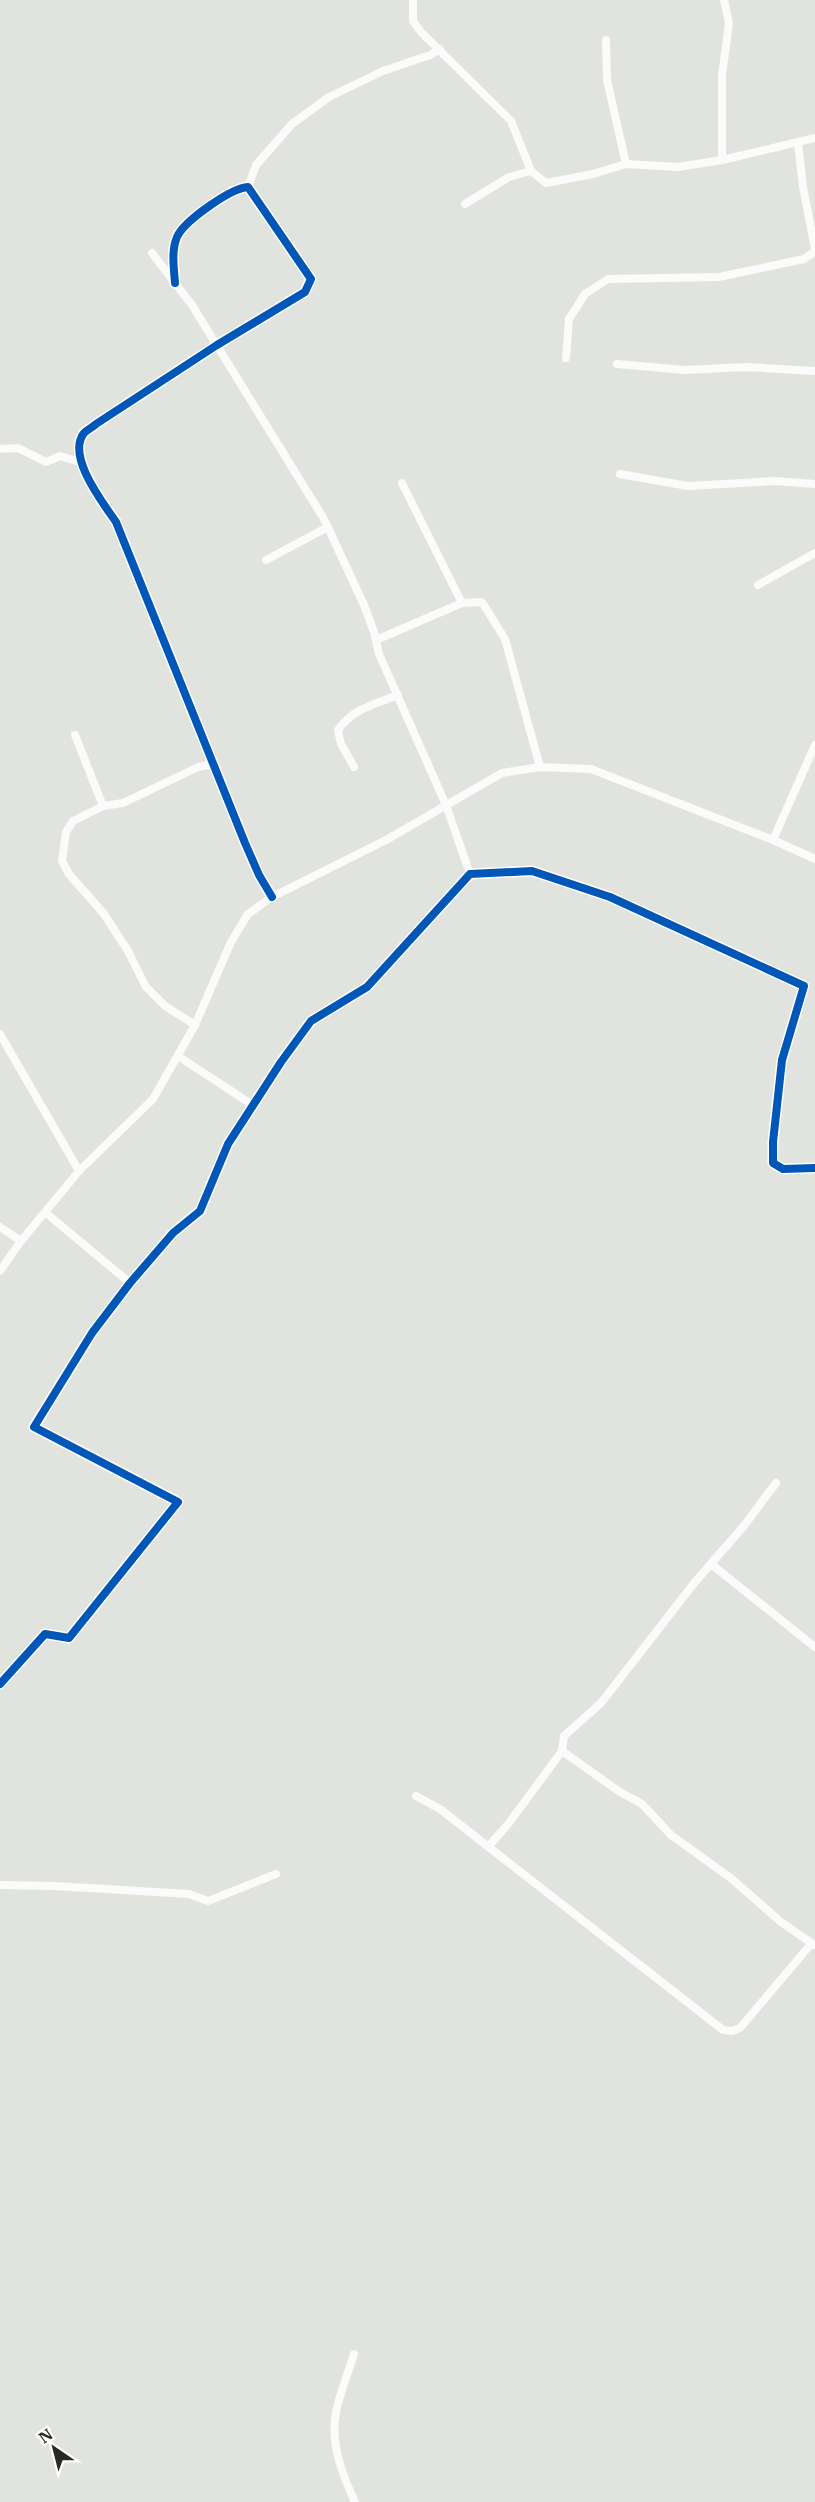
<svg xmlns="http://www.w3.org/2000/svg" width="815" height="2502" font-family="'IBM Plex Serif',serif">
  <style>
    .lines { fill: none; stroke-linecap: round; stroke-linejoin: round }
    .street { stroke: #fafbfa; stroke-width: 8 }
    .cycleway-casing { stroke: #fff; stroke-width: 11 }
    .cycleway { stroke: #0057b8; stroke-width: 8 }
  </style>
  <rect width="100%" height="100%" fill="#e1e3df"/>
  <g class="lines">
    <g class="street">
      <polyline points="413,0 413,21 421,32 511,121 531,171"/>
      <polyline points="606,40 607,80 626,164"/>
      <polyline points="798,143 803,187 815,249"/>
      <polyline points="722,160 722,76 729,23 724,0"/>
      <polyline points="248,187 256,165 292,124 329,97 383,71 430,55 440,49"/>
      <polyline points="465,204 509,177 531,171 546,183 593,174 626,164 678,167 722,160 815,138"/>
      <polyline points="152,253 192,305 324,519 364,605 374,632 379,654 446,805 470,874"/>
      <path d="M175,283C174,268 171,251 177,237C184,221 231,188 248,187L311,279L305,292L217,345L96,424C93,427 87,430 84,433C66,456 103,503 116,522L245,843L259,875L272,897"/>
      <polyline points="566,358 569,319 585,294 608,279 719,277 804,259 815,251"/>
      <polyline points="617,364 685,370 745,367 815,371"/>
      <polyline points="0,449 18,448 46,462 60,456 80,462"/>
      <polyline points="620,474 688,486 775,481 815,484"/>
      <polyline points="402,483 462,603"/>
      <polyline points="266,560 328,527"/>
      <polyline points="758,585 815,553"/>
      <polyline points="376,640 462,603 482,602 505,639 540,767"/>
      <polyline points="75,735 103,806"/>
      <path d="M354,767L341,744L338,730C352,709 375,704 398,695"/>
      <polyline points="773,840 815,745"/>
      <polyline points="195,1025 165,1006 146,987 128,951 104,914 69,874 62,861 66,832 73,821 103,806 123,803 198,767 215,764"/>
      <polyline points="0,1034 79,1171"/>
      <polyline points="178,1056 254,1106"/>
      <polyline points="46,1213 130,1283"/>
      <polyline points="0,1227 21,1241"/>
      <polyline points="0,1271 21,1241 79,1171 153,1099 195,1025 231,942 248,914 272,897 386,840 502,773 540,767 591,769 773,840 815,859"/>
      <polyline points="711,1564 815,1647"/>
      <polyline points="0,1684 45,1634 69,1638 178,1502 34,1427 92,1333 130,1283 173,1233 200,1211 228,1144 281,1062 311,1021 367,987 470,874 532,871 610,897 804,986 782,1060 773,1142 773,1163 783,1169 815,1168"/>
      <polyline points="562,1751 620,1792 642,1804 671,1835 732,1879 781,1922 814,1945"/>
      <polyline points="416,1796 440,1809 723,2030 732,2031 740,2028 811,1944"/>
      <polyline points="488,1847 509,1823 562,1751 564,1736 601,1703 695,1582 743,1527 776,1483"/>
      <polyline points="0,1885 55,1886 189,1894 208,1901 276,1874"/>
      <path d="M354,2354C348,2373 340,2393 336,2412C330,2443 342,2474 355,2502"/>
    </g>
    <g class="cycleway-casing">
      <g id="cycleway">
        <path d="M175,283C174,268 171,251 177,237C184,221 231,188 248,187L311,279L305,292L217,345L96,424C93,427 87,430 84,433C66,456 103,503 116,522L245,843L259,875L272,897"/>
        <polyline points="0,1684 45,1634 69,1638 178,1502 34,1427 92,1333 130,1283 173,1233 200,1211 228,1144 281,1062 311,1021 367,987 470,874 532,871 610,897 804,986 782,1060 773,1142 773,1163 783,1169 815,1168"/>
      </g>
    </g>
    <use href="#cycleway" class="cycleway"/>
  </g>
  <g transform="translate(54 2448) rotate(325)" stroke="#ffffff" stroke-width="4.5" paint-order="stroke">
  <path d="M0-4.5L10 22L0 15L-10 22Z" fill="#282826"/>
  <text y="-9" font-size="16" font-weight="bold" text-anchor="middle" fill="#282826">N</text>
  </g>
</svg>
